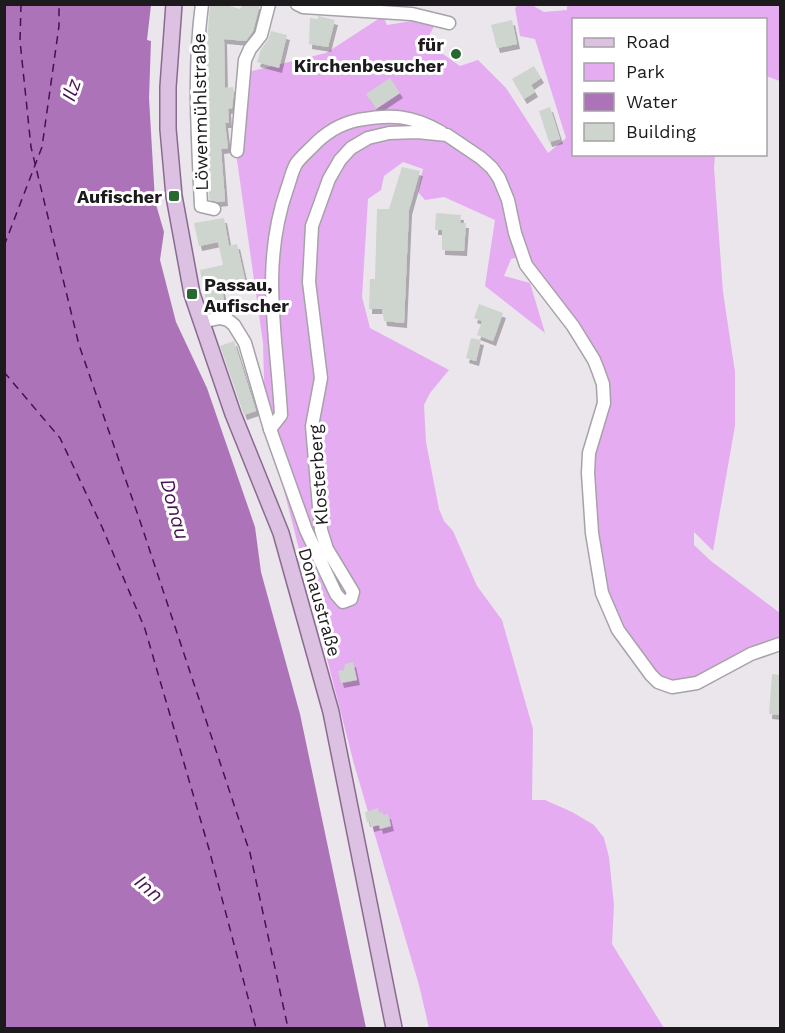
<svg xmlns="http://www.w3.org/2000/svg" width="785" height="1033" font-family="'Work Sans',sans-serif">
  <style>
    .green { fill: #e6acf2 }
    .water { fill: #ad73b9 }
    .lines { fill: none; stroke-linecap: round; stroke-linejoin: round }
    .ferry { stroke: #471052; stroke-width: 1.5; stroke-dasharray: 8 6; stroke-linecap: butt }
    .building { fill: #ced5ce; filter: url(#shadow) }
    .minor-casing { stroke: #a7a2a9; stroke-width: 15 }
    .major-casing { stroke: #8a6b90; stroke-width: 18 }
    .minor { stroke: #fff; stroke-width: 12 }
    .major { stroke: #dcc1e2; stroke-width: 15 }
    .poi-dot { fill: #286831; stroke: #fff; stroke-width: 2 }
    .labels { text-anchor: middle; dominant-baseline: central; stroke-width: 6; stroke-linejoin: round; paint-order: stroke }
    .poi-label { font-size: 18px; font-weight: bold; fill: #1c1a1c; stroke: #fff; text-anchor: end }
    .street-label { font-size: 18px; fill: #1c1a1c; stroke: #fff }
    .water-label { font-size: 20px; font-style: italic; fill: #471052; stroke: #fff }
  </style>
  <defs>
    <filter id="shadow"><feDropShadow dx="3" dy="5" stdDeviation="0" flood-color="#0004"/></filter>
  </defs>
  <rect width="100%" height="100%" fill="#ebe5ec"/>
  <polygon class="green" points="567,4 780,5 780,81 766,76 766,20 574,20 574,154 715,155 714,168 723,292 735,372 735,426 713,551 694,532 694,545 711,561 780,613 780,637 755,648 711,673 680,682 665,679 654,672 624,629 606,598 601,573 592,475 596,438 603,422 599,362 586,333 568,313 525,255 511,259 504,276 530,283 545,333 485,286 495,220 444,197 425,200 418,192 423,169 403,162 384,176 381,190 368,199 362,297 370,328 449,370 430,393 424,405 426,442 439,509 444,521 453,531 477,586 502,620 533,729 532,800 545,800 572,812 594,825 604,838 609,857 614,905 612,944 664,1028 429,1028 419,985 354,764 265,416 263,343 237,160 244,73 326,53 383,16 387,25 418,20 435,24 426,42 460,66 478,60 506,88 548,153 566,138 535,39 520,36 515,8 518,5 532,5 544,12 567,10"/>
  <polygon class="water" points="5,4 151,5 147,40 151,41 149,98 155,201 164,232 160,260 176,322 207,388 255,527 261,572 300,714 366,1028 5,1028"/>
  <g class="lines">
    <g class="ferry">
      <polyline points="21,4 20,41 31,147 79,345 140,521 250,853 288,1028"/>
      <polyline points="4,246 42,147 59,26 59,4"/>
      <polyline points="4,372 60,438 102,527 145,629 209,849 256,1028"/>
    </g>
  </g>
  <g class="building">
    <polygon points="210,4 222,4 240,9 243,4 260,4 253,31 246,41 224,39 225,88 233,87 234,91 232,108 228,109 229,123 225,123 228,148 221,149 225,201 217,202 209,199 206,130 206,55"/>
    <polygon points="318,16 335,20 328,47 309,44 310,18 318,19"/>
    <polygon points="512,20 517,44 497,48 491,25"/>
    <polygon points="271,31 287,35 279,68 257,62 261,49 268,40"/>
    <polygon points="534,66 541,78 531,85 535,92 524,99 512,79"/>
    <polygon points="390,78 400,93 376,109 366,94"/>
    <polygon points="550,107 560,139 549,142 539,111"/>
    <polygon points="402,167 420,171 409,210 404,323 384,321 382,309 369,309 370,279 375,279 377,209 389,209"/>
    <polygon points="436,213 461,215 460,223 466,223 464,251 442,250 442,230 435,230"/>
    <polygon points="224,218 229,246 237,244 246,284 222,289 226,311 208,312 200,270 223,265 218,242 199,246 194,223"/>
    <polygon points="479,304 503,313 493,341 477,335 482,321 474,318"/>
    <polygon points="471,338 481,340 476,361 466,358"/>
    <polygon points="234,341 256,411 244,415 220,346"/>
    <polygon points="353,662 357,680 341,683 338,671 344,670 345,664"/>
    <polygon points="772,674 780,675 780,715 769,714"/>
    <polygon points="378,808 379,813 383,812 383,815 388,814 391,826 380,829 379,825 371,827 370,822 367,822 365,812"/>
  </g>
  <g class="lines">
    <g class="minor-casing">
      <g id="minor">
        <path d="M202,4C193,71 198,139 201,206L214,209"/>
        <polyline points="297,4 303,7 412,14 449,23"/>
        <polyline points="237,151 245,60 250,49 261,35 269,4"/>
        <polyline points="201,322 220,318 228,320 234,325 245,343 270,429 306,530 336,594 343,602 351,599 353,592 327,549 321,530 312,426 321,378 309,282 312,226 329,179 340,160 351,148 368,138 389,133 417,132 447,135 481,158 492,168 499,178 508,200 515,233 526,265 573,326 594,360 598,370 603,384 604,403 589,453 588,473 592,533 602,593 618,630 651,675 658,682 672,687 697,683 751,654 780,644"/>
        <path d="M270,429L281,415C277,337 260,266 287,189C290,181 292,171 296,164C300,158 307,152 312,147C325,133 339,124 358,120C392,114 411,115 441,132"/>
      </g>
    </g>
    <g class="major-casing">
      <polyline id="major" points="174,4 168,87 168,129 174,196 192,294 233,414 281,533 331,712 394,1028"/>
    </g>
    <use href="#minor" class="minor"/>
    <use href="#major" class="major"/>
  </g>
  <g class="poi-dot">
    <circle cx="456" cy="54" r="6"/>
    <rect x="168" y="190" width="12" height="12" rx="3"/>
    <rect x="186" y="288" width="12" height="12" rx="3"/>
  </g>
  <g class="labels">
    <g class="poi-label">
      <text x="444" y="44">für<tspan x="444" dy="21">Kirchenbesucher</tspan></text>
      <text x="162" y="196">Aufischer</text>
      <text x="204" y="284" text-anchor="start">Passau,<tspan x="204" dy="21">Aufischer</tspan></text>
    </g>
    <g class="street-label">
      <text transform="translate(200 112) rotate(-91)">Löwenmühlstraße</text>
      <text transform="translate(318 475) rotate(-94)">Klosterberg</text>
      <text transform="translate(320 602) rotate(74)">Donaustraße</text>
    </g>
    <g class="water-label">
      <text transform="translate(71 90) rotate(-72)">Ilz</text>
      <text transform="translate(175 509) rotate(75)">Donau</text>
      <text transform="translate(149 888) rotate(40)">Inn</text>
    </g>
  </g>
  <rect width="785" height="1033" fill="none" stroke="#1c1a1c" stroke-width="12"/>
  <rect x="572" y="18" width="195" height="138" fill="#ffffff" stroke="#a4a3a4" stroke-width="1.5"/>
  <rect x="584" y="38" width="30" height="9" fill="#dcc1e2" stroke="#a4a3a4" stroke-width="1.5"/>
  <text x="626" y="48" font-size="18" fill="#1c1a1c">Road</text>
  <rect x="584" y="63" width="30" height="18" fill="#e6acf2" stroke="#a4a3a4" stroke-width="1.5"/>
  <text x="626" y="78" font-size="18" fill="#1c1a1c">Park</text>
  <rect x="584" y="93" width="30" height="18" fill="#ad73b9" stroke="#a4a3a4" stroke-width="1.5"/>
  <text x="626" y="108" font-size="18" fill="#1c1a1c">Water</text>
  <rect x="584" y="123" width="30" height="18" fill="#ced5ce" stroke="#a4a3a4" stroke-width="1.5"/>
  <text x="626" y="138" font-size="18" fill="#1c1a1c">Building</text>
</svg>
